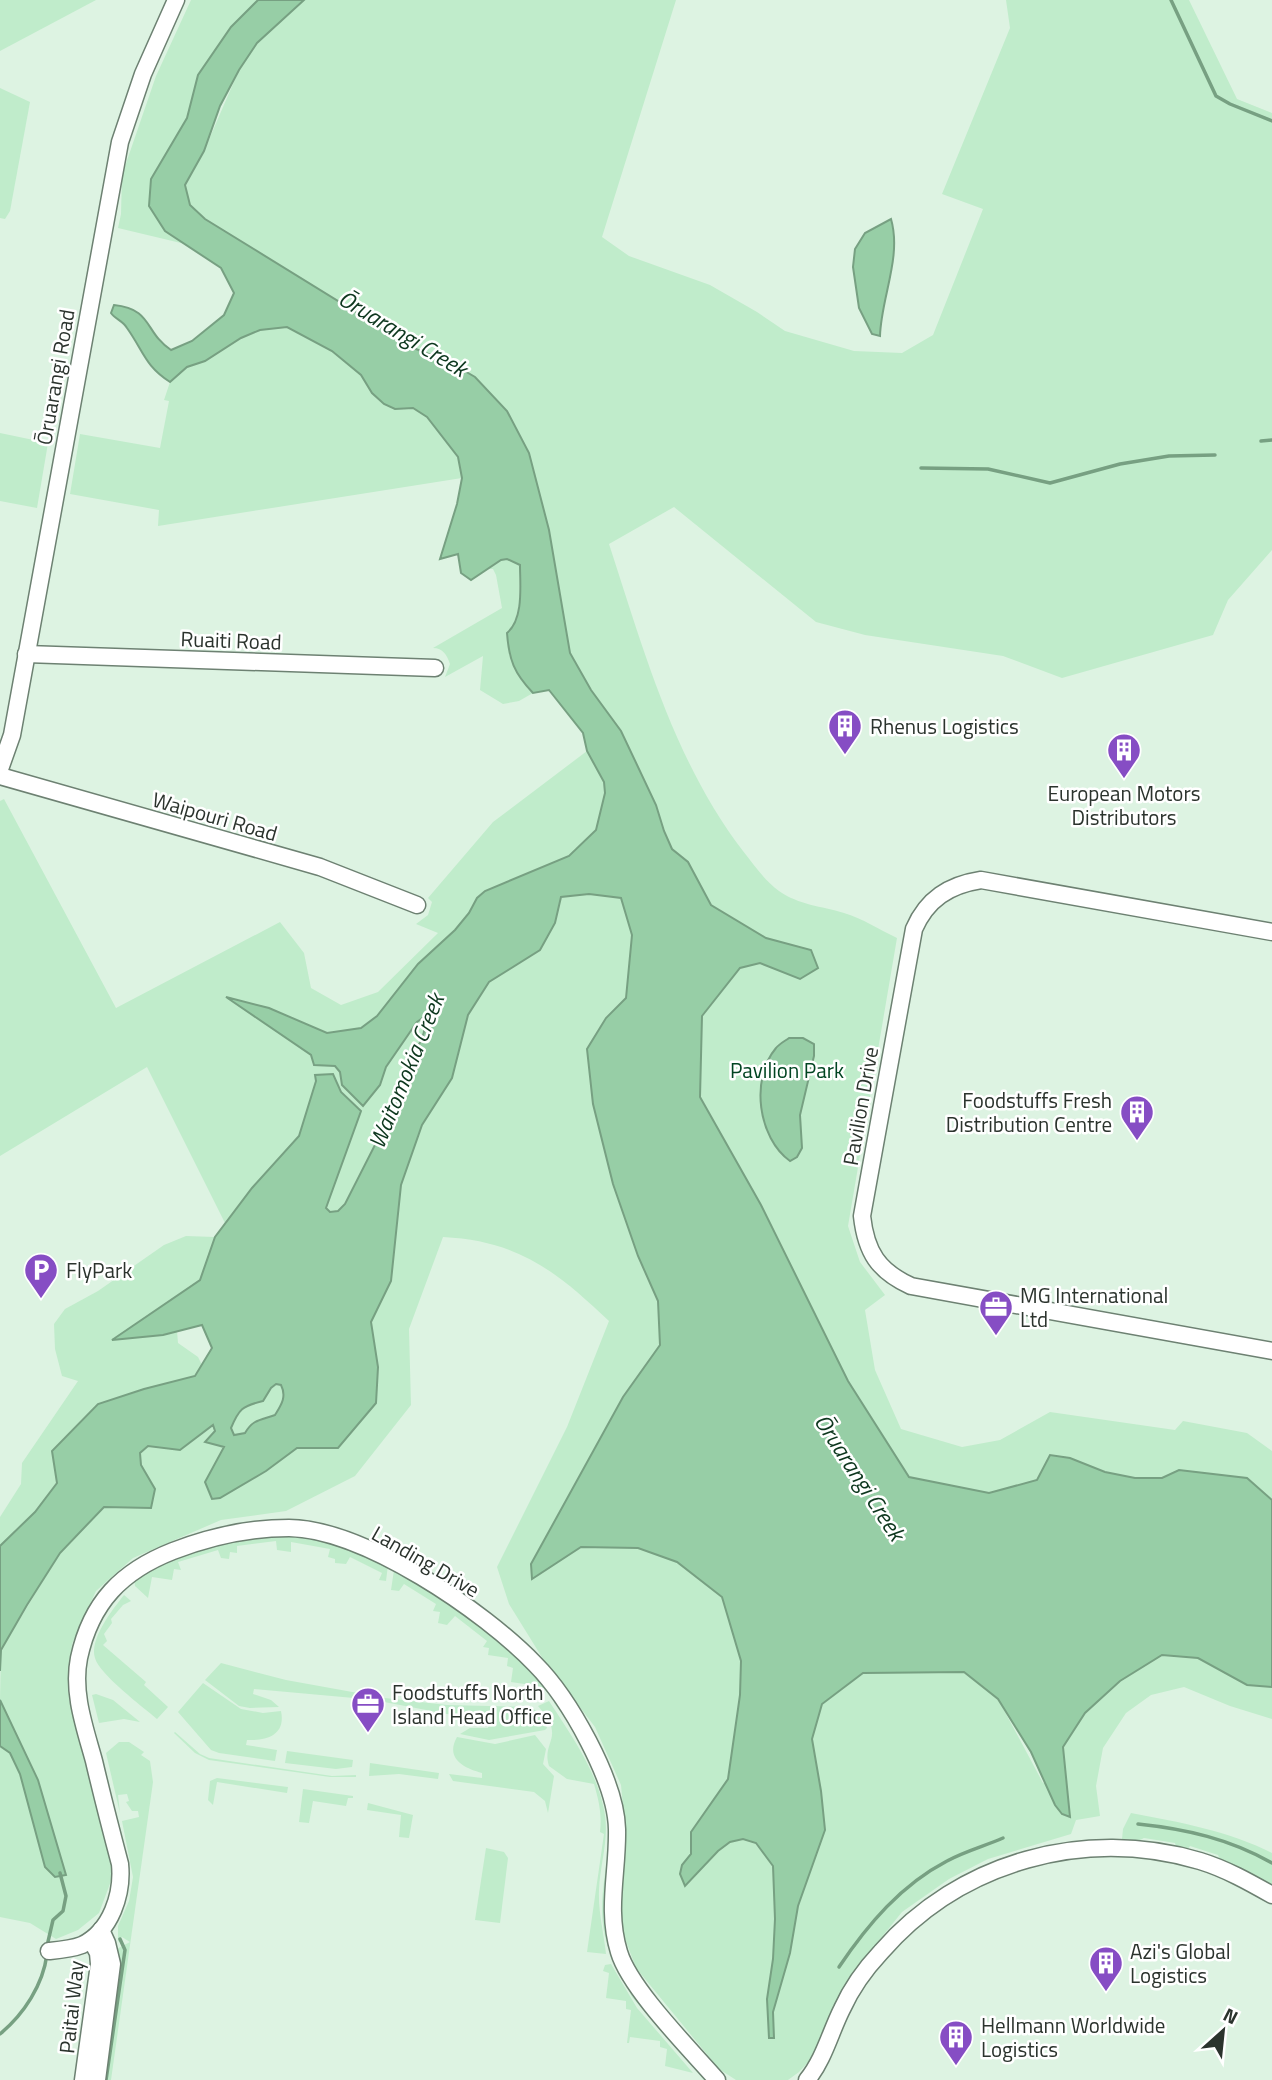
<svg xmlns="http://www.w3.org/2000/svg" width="1272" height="2080" font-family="'Titillium Web',sans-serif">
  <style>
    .green { fill: #c0eccb }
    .water { fill: #97cea6; stroke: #77a082; stroke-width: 2; fill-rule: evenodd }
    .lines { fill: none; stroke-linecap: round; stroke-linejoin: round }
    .stream { stroke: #77a082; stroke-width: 3.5 }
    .minor-casing { stroke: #6d8172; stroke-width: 19 }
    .minor { stroke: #fff; stroke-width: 16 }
    .labels { text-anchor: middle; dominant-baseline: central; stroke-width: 5; stroke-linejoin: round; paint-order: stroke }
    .street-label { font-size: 21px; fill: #2b332d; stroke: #fff }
    .poi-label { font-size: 21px; fill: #2b332d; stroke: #fff; text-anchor: start }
    .park-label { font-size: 21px; fill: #004421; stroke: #fff }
    .water-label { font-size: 23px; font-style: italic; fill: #0d371e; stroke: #fff }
  </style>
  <rect width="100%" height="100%" fill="#ddf3e2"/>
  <g class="green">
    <polygon points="0,0 96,0 0,51"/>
    <polygon points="191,0 258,0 231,27 198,75 187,118 151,179 165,231 185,244 118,228 121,214 122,175 156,76"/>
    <path d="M304,0H676L602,237L629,256L710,285L757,312L785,331L854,351L902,353L933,335L983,209L942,194L1010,28L1006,0H1189L1237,99L1272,113V550L1228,600L1213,635L1062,678L1003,656L865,635L816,622L674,507L609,544C644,651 674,761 743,851C754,865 765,881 779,891C799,905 821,906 844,913C862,918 880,930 897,938L848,1226L860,1262L885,1295L865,1310L875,1370L901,1429L962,1447L1000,1440L1050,1412L1175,1430L1183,1421L1247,1433L1272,1451V1500L1247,1478L1179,1470L1162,1478H1135L1105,1472L1070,1458L1037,1480L989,1493L909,1477L848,1381L761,1205L700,1097L702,1016L741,968L760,963L800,979L811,950L766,938L711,905L688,862L672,849L664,831L656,805L621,731L591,690L570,653L549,530L529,453L507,411L475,377L449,362L416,349L205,219L190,205L185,185L204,151L239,70L257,43Z"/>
    <polygon points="0,88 30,102 10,211 5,219 0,218"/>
    <polygon points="287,327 332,351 361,375 372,393 395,409 413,408 427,417 458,457 462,478 158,526 159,510 70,494 80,434 160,448 169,401 164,400 170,382 187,367 205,361 241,338 260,330"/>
    <polygon points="0,433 48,443 37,508 0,501"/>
    <path d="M507,559L520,565L519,605L514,627L521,680L533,693L519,701L503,704L480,690L483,656L445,677L450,664C447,655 443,648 433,648L502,608L496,575L493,569H488L501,560Z"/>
    <path d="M587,751L604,782L605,793L596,830L569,856L485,891L477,898L469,913L455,930L418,964L377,1016L361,1028L327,1033L269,1008L228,998L311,1055L313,1066H335L340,1072L342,1085H380L386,1067L418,1022L424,1016C425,1035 422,1042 409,1056L408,1080L345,1204L338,1211L330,1213L326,1208L343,1157L341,1092L333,1074L315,1075L316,1081L299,1136L252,1188L225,1223L147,1067L0,1156V801L4,799L116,1008L280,922L304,953L311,988L341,1005L378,992L438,933L416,924L428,915L432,902L428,898L493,822Z"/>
    <path d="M589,894L621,898L632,935L626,998L606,1018L587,1049L593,1104L613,1184L638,1256L658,1301L660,1346L623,1397L581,1475L532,1578L581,1547L638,1548L677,1562L722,1597L741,1661L740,1695L728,1779L691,1832V1854L682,1865L680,1873L686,1886L718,1851L730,1842L743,1839L756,1843L764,1851L773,1867L775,1919L773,1959L767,1999L770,2037L774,2038L773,2012L790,1953L798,1906L825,1830L821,1791L812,1739L822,1704L863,1673L964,1672L998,1699L1043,1783L1049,1781L1063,1747L1085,1713L1120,1681L1162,1654L1198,1658L1247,1685L1272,1687V1719L1230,1706L1184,1687L1151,1695L1126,1713L1103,1748L1096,1786L1100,1816L1076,1820L1071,1834L988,1859L949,1879L902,1912L848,1979L812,2058L799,2072L788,2080H736L719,2069L636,1968L624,1936L619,1897L626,1840L621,1785L595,1727L543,1659L509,1604L497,1567L567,1427L609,1321C556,1271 519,1241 443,1237L409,1329L411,1405L355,1476L286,1511L221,1520L133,1558L96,1591L72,1644L69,1697L114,1873L99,1913L78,1930L56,1939L30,1923L0,1917V1746L10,1753L20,1774L45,1867L38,1780L0,1700L1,1650L60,1553L104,1507L151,1508L155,1489L140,1465V1453L148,1446L180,1450L213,1425L215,1431L206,1442L225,1447L266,1471L297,1448H338L378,1367L371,1322L391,1281L401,1185L422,1125L452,1078L468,1015L489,982L540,950L555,923L561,897Z"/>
    <polygon points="186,1236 215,1237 200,1280 113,1339 163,1335 177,1331 178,1343 198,1357 202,1365 195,1376 144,1389 57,1483 35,1512 0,1546 0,1517 21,1484 22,1463 78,1381 62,1376 55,1349 54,1324 65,1309 98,1291 164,1245"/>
    <path d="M276,1384L281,1385C287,1397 281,1405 275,1415C261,1419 253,1419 246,1433L234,1435L231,1428C239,1408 242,1406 263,1401L271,1388Z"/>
    <polygon points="268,1532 334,1541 388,1565 386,1581 379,1580 382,1573 350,1557 346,1564 335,1563 335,1559 328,1557 330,1549 291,1542 291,1552 277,1550 276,1541 237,1546 237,1553 230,1552 229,1559 221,1558 218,1550 178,1562 181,1570 174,1569 172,1580 152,1577 148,1598 135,1586 134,1577 178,1553"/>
    <path d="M394,1570C451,1597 502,1638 544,1685L543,1690L531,1693V1685L511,1682L513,1668L507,1666L508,1658L488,1655L489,1648L483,1647L487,1641L455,1616L447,1625L438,1623L440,1612L433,1611L436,1604L404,1584L399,1591L391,1590Z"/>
    <path d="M124,1595L131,1601L123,1605L111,1619L112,1623L104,1634L107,1641L103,1645L146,1682L144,1685L168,1707L157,1719C143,1707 99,1674 95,1658C89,1639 113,1609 124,1595Z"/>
    <polygon points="221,1663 286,1680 369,1695 365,1699 254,1689 253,1694 271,1700 279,1707 250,1708 239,1706 205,1680"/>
    <path d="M203,1683L241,1709L263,1713L281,1711C286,1735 267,1741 247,1740L246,1745L277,1750L275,1761L219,1753L211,1750L178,1712Z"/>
    <polygon points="96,1694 113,1700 140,1722 124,1719 99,1723 92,1695"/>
    <polygon points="376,1697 447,1705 531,1707 543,1716 547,1728 545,1730 489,1740 460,1734 470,1728 488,1728 489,1722 379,1701"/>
    <path d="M556,1700L566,1712L609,1798L610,1952C596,1918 604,1885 608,1851C615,1797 586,1744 554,1703Z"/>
    <path d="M549,1701C571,1735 594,1767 603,1805C611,1835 600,1862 599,1890C598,1912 604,1933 606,1954L587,1952L604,1834L600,1832C602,1814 599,1801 594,1784L567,1779L549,1766C541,1741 567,1738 538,1706Z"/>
    <polygon points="175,1732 200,1754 209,1758 332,1776 356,1775 356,1777 330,1777 209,1760 195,1753 174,1733"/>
    <path d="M535,1735L546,1749L543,1764L554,1776L548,1813L545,1801L534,1792L453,1781L449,1774L482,1778V1773C463,1768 445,1758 457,1737L495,1744Z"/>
    <polygon points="119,1742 129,1742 144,1752 141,1755 150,1761 153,1782 111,2080 100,2080 115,1950 130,1942 122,1937 118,1942 118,1926 129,1901 133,1877 122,1821 139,1817 138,1811 132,1811 126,1802 129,1801 127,1794 118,1795 120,1813 119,1809 106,1753"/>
    <polygon points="287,1751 353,1760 352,1767 336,1769 285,1763"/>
    <polygon points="370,1763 439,1773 438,1779 399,1774 369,1776"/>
    <polygon points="217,1778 288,1787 287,1793 217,1782 213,1805 208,1800 210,1781"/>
    <polygon points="303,1789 353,1796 353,1798 348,1798 346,1806 313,1801 309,1823 299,1822"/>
    <polygon points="368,1803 413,1815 409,1838 399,1837 401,1815 367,1810"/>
    <path d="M1131,1813C1179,1822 1229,1831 1272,1853V1888L1221,1861L1218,1855L1190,1846L1187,1850L1176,1847L1175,1843L1144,1838L1138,1841L1122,1839L1123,1829Z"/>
    <polygon points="486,1848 504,1852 508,1858 500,1923 475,1920"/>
    <polygon points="611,1964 637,2008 693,2073 665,2066 667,2049 660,2047 660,2041 630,2037 629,2043 627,2043 631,2010 626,2009 626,2001 606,1998 609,1973 603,1971 605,1965"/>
    <polygon points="615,1964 617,1964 708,2080 704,2080 632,1997"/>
  </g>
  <g class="water">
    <path d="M258,0H304L257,43L239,70L220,106L204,151L185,185L190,205L205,219L416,349L449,362L475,377L507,411L529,453L549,530L570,653L591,690L621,731L656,805L664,831L672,849L688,862L711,905L766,938L811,950L818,968L800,979L760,963L740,968L702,1016L700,1097L761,1205L848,1381L909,1477L989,1493L1037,1480L1050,1455L1070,1458L1105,1472L1135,1478H1162L1179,1470L1247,1478L1272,1500V1687L1247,1685L1198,1658L1162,1655L1120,1681L1085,1713L1063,1747L1070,1817L1062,1814L1055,1805L1031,1752L998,1699L964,1672L863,1673L822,1704L812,1739L821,1791L825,1830L798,1906L790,1953L773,2012L774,2038H769L767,1999L773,1959L775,1919L773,1866L756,1843L743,1839L730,1842L718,1851L685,1886L680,1874L682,1865L691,1854V1832L728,1779L740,1695L741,1661L722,1597L677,1562L638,1548L581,1547L532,1579L531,1564L623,1397L660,1345L658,1301L638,1256L613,1184L593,1104L587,1049L606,1018L626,998L632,935L621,898L589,894L561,897L555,923L540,950L489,982L468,1015L452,1078L422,1125L401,1185L391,1281L371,1322L378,1367L376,1403L338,1448H297L266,1471L220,1498L212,1499L205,1482L224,1447L205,1442L215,1431L213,1425L180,1450L148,1446L140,1453L141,1465L155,1489L151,1508L104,1507L60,1553L27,1605L1,1650L0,1671V1546L35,1512L57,1483L52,1451L98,1404L144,1389L195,1376L212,1348L202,1325L163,1335L112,1340L200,1280L215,1237L252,1188L299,1136L316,1081L315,1075L333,1074L341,1092L361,1111L326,1208L330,1212L338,1211L345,1204L408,1080L409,1056C422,1043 426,1035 424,1017L417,1022L386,1067L380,1085L363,1106L342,1085L340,1072L335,1066L314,1065L311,1055L226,997L269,1008L327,1033L361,1028L377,1016L418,964L455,930L469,913L477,898L485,891L569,856L596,830L605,793L604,782L587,751L583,733L549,690L533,693C514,673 509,660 507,633C524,619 520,585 520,565L507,559L501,560L471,580L461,573L458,554L440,559L457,504L462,478L458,457L427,417L413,408L395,409L384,404L372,393L361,375L332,351L287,327L260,330L241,338L205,361L187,367L170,382C145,366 144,352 127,328C123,321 115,319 111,313L114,305C153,309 144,332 171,350L192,341L224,315L234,293L221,268L165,231L149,206L151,179L187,118L198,75L231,27ZM276,1384L281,1385C287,1397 281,1405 275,1415C261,1420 253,1419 245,1433L234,1435L231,1428C239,1409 242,1406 263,1401L271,1388Z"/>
    <path d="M891,219C902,257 881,298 880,336L872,334L859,308L853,267L855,249L865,233Z"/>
    <path d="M789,1038H803L814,1044V1056L800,1115L802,1148L797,1157L790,1161C758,1138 750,1079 776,1048C779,1044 785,1041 789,1038Z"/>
    <polygon points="0,1700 38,1780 66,1875 55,1877 45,1867 20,1774 10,1753 0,1746"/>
  </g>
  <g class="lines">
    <g class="stream">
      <polyline points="1171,0 1216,96 1230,104 1272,121"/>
      <polyline points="1261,441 1272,440"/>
      <polyline points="921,468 988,469 1050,483 1120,464 1169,456 1215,455"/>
      <path d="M1138,1824C1186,1829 1230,1839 1272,1863"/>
      <polyline points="47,1946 53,1920 63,1911 66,1896 60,1873"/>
      <path d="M839,1967C868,1924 901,1885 947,1861C965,1851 985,1846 1003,1838"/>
      <path d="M0,2034C24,2014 43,1985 47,1954"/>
      <polyline points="106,2080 125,1950 120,1939"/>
    </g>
    <g class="minor-casing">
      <g id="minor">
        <polyline points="26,654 435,668"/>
        <polyline points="0,769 12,735 120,142 143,74 176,0"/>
        <polyline points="0,776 320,867 417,905"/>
        <path d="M1272,932L981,880C949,885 927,899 914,929L862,1216C866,1252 878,1271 911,1286L1272,1351"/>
        <path d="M49,1951C60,1950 72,1949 82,1945C111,1931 123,1894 120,1864C111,1830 102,1795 94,1761C85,1728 72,1693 79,1658C91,1602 122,1571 173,1551C209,1537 250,1528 289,1528C364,1529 484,1611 535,1664C569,1698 616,1781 617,1829C618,1872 606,1909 619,1952C630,1989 690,2049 717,2080"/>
        <polyline points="83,2080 99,1964 98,1953 91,1940"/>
        <polyline points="97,2080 112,1964 107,1943 101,1930"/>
        <path d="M807,2080C824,2059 830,2033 842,2009C851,1989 866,1968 881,1952C960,1861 1085,1827 1200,1861C1226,1869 1249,1882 1272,1895"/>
      </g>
    </g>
    <use href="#minor" class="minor"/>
  </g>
  <defs>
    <g id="building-pin" transform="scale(1.75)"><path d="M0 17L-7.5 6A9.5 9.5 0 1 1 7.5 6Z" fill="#864dc4" stroke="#fff"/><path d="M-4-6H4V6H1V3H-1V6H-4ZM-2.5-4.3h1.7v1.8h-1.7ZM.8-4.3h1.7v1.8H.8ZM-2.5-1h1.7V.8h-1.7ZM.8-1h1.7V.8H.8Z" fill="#fff"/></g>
    <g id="parking-pin" transform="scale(1.75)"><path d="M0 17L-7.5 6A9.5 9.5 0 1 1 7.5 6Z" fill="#864dc4" stroke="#fff"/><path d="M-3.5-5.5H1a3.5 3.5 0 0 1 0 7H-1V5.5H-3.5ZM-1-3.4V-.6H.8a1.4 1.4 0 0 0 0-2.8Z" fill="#fff"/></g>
    <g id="office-pin" transform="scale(1.75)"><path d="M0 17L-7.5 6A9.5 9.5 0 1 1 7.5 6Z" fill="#864dc4" stroke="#fff"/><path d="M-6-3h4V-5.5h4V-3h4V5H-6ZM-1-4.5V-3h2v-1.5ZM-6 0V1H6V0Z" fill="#fff"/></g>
  </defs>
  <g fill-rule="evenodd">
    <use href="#building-pin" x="845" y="726"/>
    <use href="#building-pin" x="1124" y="750"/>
    <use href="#building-pin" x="1137" y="1112"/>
    <use href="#parking-pin" x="41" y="1270"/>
    <use href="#office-pin" x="996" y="1307"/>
    <use href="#office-pin" x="368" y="1704"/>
    <use href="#building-pin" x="1106" y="1963"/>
    <use href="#building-pin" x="956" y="2037"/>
  </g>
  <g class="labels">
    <g class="street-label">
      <text transform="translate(55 377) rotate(-80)">Ōruarangi Road</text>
      <text transform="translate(231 640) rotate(2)">Ruaiti Road</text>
      <text transform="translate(215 816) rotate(16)">Waipouri Road</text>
      <text transform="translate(860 1106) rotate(-80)">Pavilion Drive</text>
      <text transform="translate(426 1561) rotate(30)">Landing Drive</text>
      <text transform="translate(71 2007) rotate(-84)">Paitai Way</text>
    </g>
    <g class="poi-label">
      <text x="870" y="726">Rhenus Logistics</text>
      <text x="1124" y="793" text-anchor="middle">European Motors<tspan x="1124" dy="24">Distributors</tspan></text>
      <text x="1112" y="1100" text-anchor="end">Foodstuffs Fresh<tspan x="1112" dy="24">Distribution Centre</tspan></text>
      <text x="66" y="1270">FlyPark</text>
      <text x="1020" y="1295">MG International<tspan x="1020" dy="24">Ltd</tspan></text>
      <text x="392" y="1692">Foodstuffs North<tspan x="392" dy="24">Island Head Office</tspan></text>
      <text x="1130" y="1951">Azi's Global<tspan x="1130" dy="24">Logistics</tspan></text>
      <text x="981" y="2025">Hellmann Worldwide<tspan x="981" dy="24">Logistics</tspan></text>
    </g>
    <g class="park-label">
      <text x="787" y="1070">Pavilion Park</text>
    </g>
    <g class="water-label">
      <text transform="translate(403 333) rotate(31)">Ōruarangi Creek</text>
      <text transform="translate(406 1071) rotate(-68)">Waitomokia Creek</text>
      <text transform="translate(860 1477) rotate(57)">Ōruarangi Creek</text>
    </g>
  </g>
  <g transform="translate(1223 2031) rotate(27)" stroke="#ffffff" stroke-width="5" paint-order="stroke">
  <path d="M0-5L12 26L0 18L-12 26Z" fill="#2b332d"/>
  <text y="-10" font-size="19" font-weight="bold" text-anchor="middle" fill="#2b332d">N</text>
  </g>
</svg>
